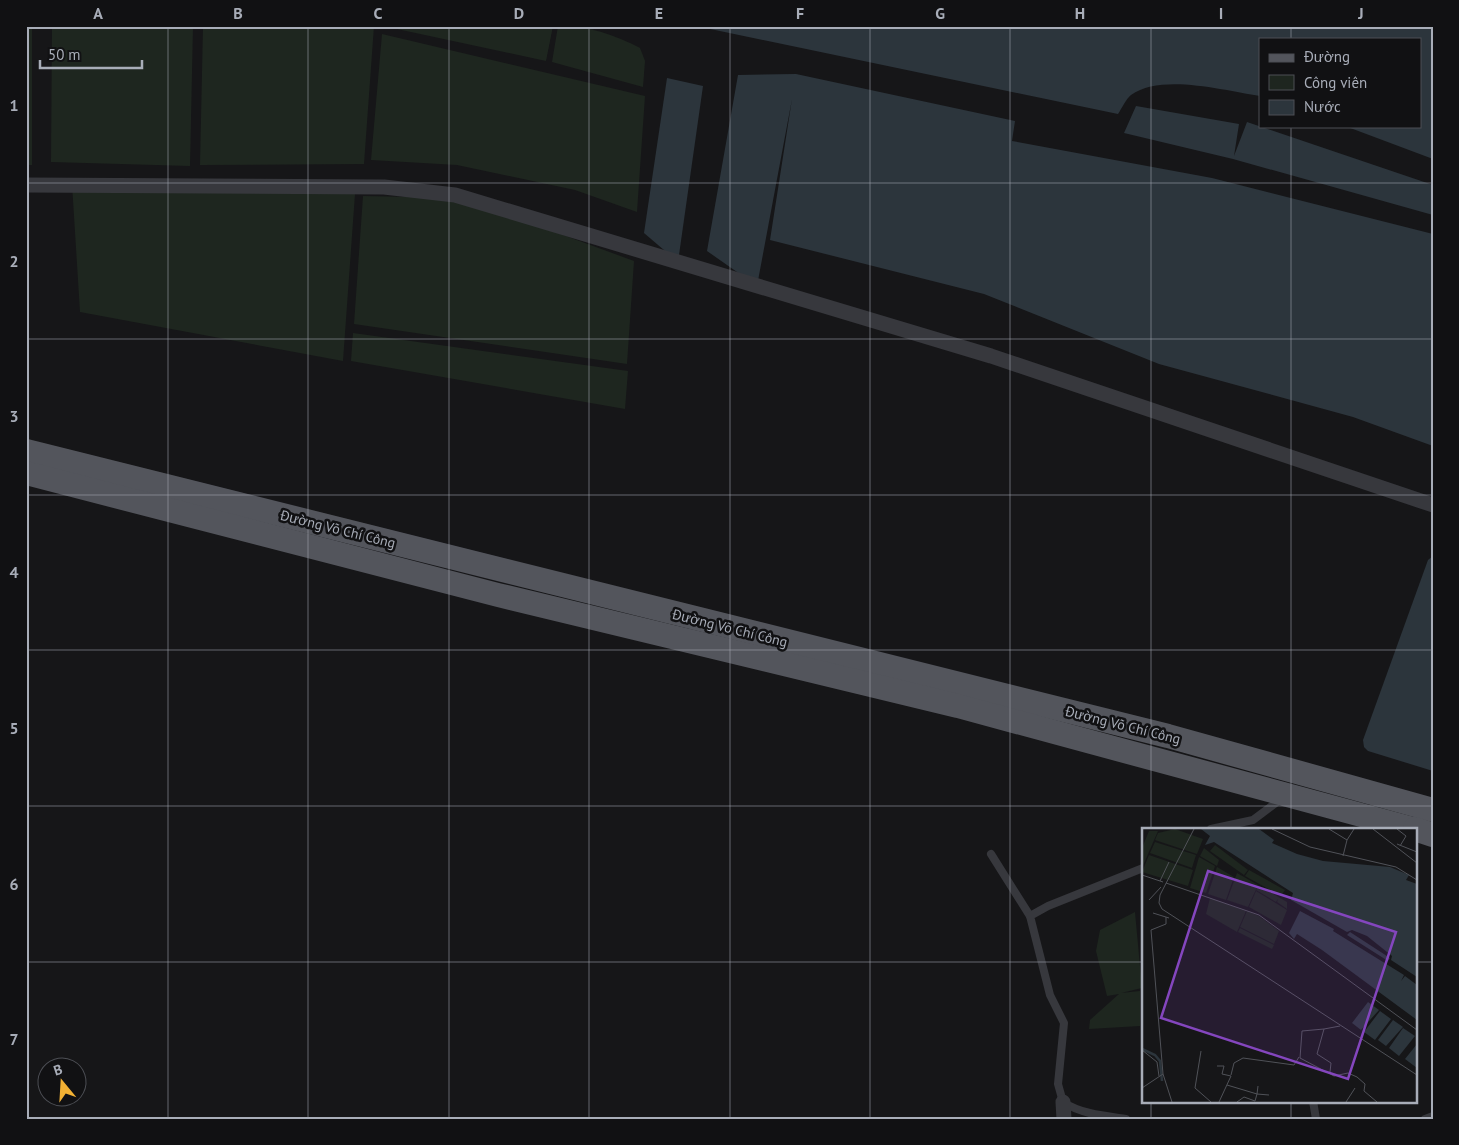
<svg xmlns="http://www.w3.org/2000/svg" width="1459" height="1145" font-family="'PT Sans',sans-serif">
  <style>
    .green { fill: #1e261f }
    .water { fill: #2c353c }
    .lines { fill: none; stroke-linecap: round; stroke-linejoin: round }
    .lane { stroke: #37383d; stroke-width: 8 }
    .street { stroke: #37383d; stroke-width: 15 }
    .primary { stroke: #53555c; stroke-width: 24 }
    .grid { fill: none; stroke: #a8adb8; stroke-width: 1; stroke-opacity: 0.55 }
    .labels { text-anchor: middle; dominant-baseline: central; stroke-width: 5; stroke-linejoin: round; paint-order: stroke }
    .street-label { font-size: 14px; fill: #a8adb8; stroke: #111113 }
    .inset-river { fill: none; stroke: #2c353c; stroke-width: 2.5 }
    .inset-road { fill: none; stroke: #505258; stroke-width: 1 }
    .view { fill: #8446be; fill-opacity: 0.15; stroke: #8446be; stroke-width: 2.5 }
    .inset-edge { fill: none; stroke: #a8adb8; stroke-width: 2.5 }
    .neatline { fill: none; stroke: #a8adb8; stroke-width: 2 }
    .grid-label { font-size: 16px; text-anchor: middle; font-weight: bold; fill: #a8adb8 }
  </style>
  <rect width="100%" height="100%" fill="#161618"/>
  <g class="green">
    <rect x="26" y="26" width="6" height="139"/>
    <polygon points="52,26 193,26 190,166 51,162"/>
    <polygon points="203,26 374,26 364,164 200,165"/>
    <polygon points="383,26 553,26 546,61"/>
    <path d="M558,26C589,26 613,34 640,48L645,61L643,87L552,62Z"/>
    <polygon points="382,34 645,96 637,212 575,190 457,165 371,160"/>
    <polygon points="72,184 355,194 343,361 80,312"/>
    <polygon points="363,196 462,198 634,261 627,364 354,324"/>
    <polygon points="353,333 628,371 625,409 351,361"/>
    <polygon points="1135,912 1142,988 1121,993 1140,991 1140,1026 1089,1029 1090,1020 1119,994 1107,996 1096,951 1100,930"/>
  </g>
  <g class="water">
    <path d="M696,26H1433V159L1345,126H1420V39H1260V96C1225,91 1162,73 1131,95C1126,99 1122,108 1118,114Z"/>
    <polygon points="796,74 1015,121 1012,141 1212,178 1433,234 1433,446 1353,417 1159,364 984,294 770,240 792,99 757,286 707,251 738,75"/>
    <polygon points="667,78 703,86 678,262 644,233"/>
    <polygon points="1136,106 1239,124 1234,156 1247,122 1433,185 1433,215 1233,159 1124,133"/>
    <polygon points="1433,556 1433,771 1368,751 1364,747 1363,740 1428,560"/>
  </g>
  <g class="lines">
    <g class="lane">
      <polyline points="1211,829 1253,820 1281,799"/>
      <polyline points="991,854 1030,916"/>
      <polyline points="1313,1101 1316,1119"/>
      <path d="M1126,1119C1105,1116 1081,1114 1063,1102L1058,1084L1064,1023L1050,995L1030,916L1048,906L1143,868"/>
      <polyline points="1425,1119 1433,1116"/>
    </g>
    <g class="street">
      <polyline points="26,185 384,187 455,195 991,356 1433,505"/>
      <polyline points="1063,1102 1064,1119"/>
    </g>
    <g class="primary">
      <polyline points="26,451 1168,736 1433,810"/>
      <polyline points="26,473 498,595 958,706 1413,829"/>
      <polyline points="1415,829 1433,835"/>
    </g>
  </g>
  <path class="grid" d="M168,26V1119M308,26V1119M449,26V1119M589,26V1119M730,26V1119M870,26V1119M1010,26V1119M1151,26V829M1291,26V39M1291,126V829M26,183H1433M26,339H1433M26,495H1433M26,650H1433M26,806H1433M26,962H1143M1415,962H1433M1151,1101V1119M1291,1101V1119"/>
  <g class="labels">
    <g class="street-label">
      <text transform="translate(338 529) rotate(14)">Đường Võ Chí Công</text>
      <text transform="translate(730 628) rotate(14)">Đường Võ Chí Công</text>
      <text transform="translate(1123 725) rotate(14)">Đường Võ Chí Công</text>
    </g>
  </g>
  <g transform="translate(1142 828)">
    <rect width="275" height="275" fill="#161618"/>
    <path d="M33,1L61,11L55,26L13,12L16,5ZM7,3H16L0,40V20ZM13,14L54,27L50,40L8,25ZM73,17L106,42L102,47L68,23ZM62,20L77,32L75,38L58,28ZM7,27L51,42L46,58L0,44ZM57,29L73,38L64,65L48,60ZM75,39L92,49L84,72L66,66ZM107,42L143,62L139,68L103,48ZM95,45L116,57L106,79L85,72ZM116,57L145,74V81L135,74L136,71L134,74L114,62ZM114,63L145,82L139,97L107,79ZM68,70L104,83L95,104L64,86ZM105,83L117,88L137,103L132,116L98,99ZM98,100L132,117L130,121L96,104Z" fill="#1e261f"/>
    <path d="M59,1H117L132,12L130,15L155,26L181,33L248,39L267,47L264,52L275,56V149L249,132L250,128L225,108L210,102L205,104L149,72L151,65L72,14L63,17L68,8ZM158,83L192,101L191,103L262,147L259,153L263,148L275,157V192L180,122L155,106L152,111L147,105ZM208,104L248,130L246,133L205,107ZM226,174L237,182L219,202L210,195ZM238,183L249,191L233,212L222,204ZM251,192L261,199L244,218L236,212ZM261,200L273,208L257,228L247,220ZM275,216V240L263,231Z" fill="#2c353c"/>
    <path class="inset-river" d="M0,221L13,227L18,233L20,253"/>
    <path class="inset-road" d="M52,1L18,67L17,75L20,81L275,247M130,1L168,19L254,39L275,52M187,1L205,12M231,1L275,35M255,1L264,8L258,18M255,16L275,24M201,28L205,12L212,1M0,47L21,54M18,53L27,34M24,55L117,87L275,202M7,72L19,59M11,85L27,90M182,201L198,198M0,222L15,234L17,248M59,223L53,260L69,274M75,238H82L80,246L89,248L77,274M188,244L189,235L175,226L182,201L160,203L158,230L192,248L206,245L215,249L223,256L222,263L235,274M21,246L9,102L24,96V89M89,247L92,235L101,230L152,237L157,229M85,257L115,266L116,258M0,260L21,246L30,274M95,274L102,269L113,273L115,266L127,267M204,274L213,260"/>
    <path class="view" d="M66,43L254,104L206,251L19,190Z"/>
    <rect width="275" height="275" class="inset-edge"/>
  </g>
  <rect width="1459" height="1145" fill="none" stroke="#111113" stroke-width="55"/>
  <rect x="1259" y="38" width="162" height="90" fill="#111113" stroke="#4d4f55"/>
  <rect x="1269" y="54" width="25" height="8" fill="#53555c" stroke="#4d4f55"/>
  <text x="1304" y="62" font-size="15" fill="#a8adb8">Đường</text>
  <rect x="1269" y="75" width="25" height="15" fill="#1e261f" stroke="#4d4f55"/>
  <text x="1304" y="88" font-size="15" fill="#a8adb8">Công viên</text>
  <rect x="1269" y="100" width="25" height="15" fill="#2c353c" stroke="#4d4f55"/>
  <text x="1304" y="112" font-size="15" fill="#a8adb8">Nước</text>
  <g transform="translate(62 1082) rotate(342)"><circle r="24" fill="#111113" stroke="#4d4f55"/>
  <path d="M0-4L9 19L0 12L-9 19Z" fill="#f2b134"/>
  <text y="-8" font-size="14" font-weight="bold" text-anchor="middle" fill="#a8adb8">B</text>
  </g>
  <path d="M40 60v8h102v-8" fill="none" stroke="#a8adb8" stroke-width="2.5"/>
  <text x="48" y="60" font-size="15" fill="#a8adb8" stroke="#111113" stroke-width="4" paint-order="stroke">50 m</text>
  <rect x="28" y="28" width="1404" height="1090" class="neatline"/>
  <g class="grid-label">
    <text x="98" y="19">A</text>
    <text x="238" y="19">B</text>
    <text x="378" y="19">C</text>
    <text x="519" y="19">D</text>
    <text x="659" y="19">E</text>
    <text x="800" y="19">F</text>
    <text x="940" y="19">G</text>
    <text x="1080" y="19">H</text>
    <text x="1221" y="19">I</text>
    <text x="1361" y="19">J</text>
    <text x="14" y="111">1</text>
    <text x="14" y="267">2</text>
    <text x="14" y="422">3</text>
    <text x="14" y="578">4</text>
    <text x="14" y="734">5</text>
    <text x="14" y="890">6</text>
    <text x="14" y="1045">7</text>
  </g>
</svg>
